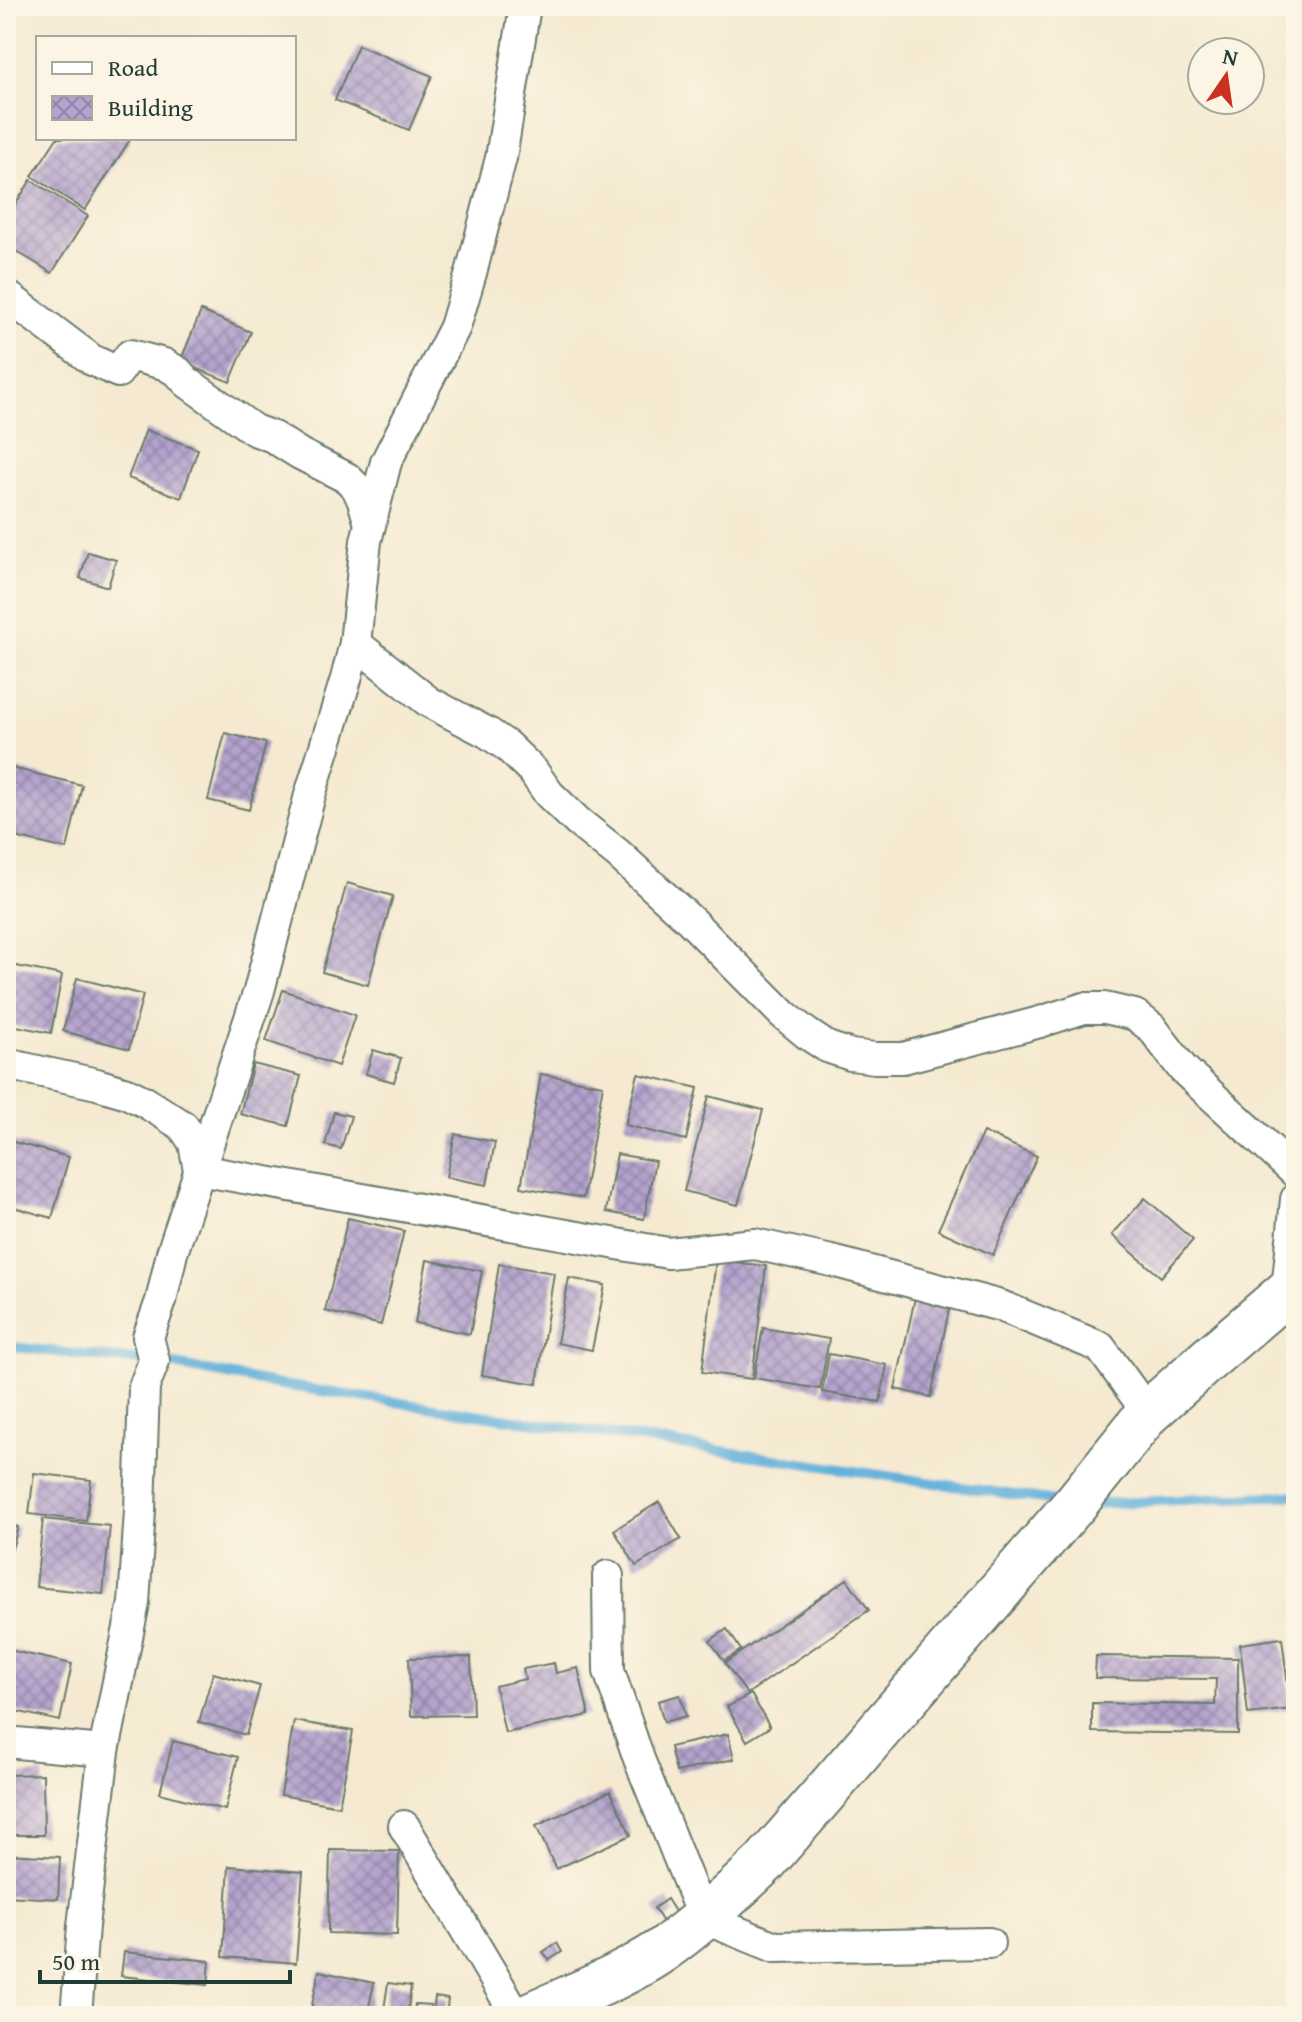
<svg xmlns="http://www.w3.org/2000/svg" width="1302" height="2022" font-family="'Gentium Book Plus',serif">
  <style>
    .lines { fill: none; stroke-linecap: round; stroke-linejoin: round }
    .stream { stroke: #5fafda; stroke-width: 10 }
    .building { fill: url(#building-cross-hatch) }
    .minor-casing { stroke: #6a7a6b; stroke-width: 34 }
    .secondary-casing { stroke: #6a7a6b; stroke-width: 48 }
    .minor { stroke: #fff; stroke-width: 30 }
    .secondary { stroke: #fff; stroke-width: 44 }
  </style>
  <defs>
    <pattern id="building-cross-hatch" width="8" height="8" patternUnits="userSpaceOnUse" patternTransform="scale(2)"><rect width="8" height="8" fill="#b3a2cd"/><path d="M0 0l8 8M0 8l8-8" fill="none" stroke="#9185a7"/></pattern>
  </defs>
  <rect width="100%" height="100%" fill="#fcf5e5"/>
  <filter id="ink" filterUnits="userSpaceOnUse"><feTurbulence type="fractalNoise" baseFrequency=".0125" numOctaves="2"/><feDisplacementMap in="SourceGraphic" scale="16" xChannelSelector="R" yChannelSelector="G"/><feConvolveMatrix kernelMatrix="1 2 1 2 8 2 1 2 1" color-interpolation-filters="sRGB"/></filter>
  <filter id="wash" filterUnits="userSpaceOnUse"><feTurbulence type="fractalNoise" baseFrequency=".006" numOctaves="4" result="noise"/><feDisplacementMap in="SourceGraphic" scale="32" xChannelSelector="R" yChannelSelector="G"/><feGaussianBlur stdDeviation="1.8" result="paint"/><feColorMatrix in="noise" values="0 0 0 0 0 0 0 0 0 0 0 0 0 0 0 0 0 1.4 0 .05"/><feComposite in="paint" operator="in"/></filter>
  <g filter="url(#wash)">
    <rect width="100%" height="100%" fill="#f5ead1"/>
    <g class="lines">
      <g class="stream">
        <polyline points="6,1346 108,1358 154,1361 275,1384 1062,1502"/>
        <polyline points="1090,1504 1296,1495"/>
      </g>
    </g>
    <g id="blocks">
      <g class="building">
        <polygon points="358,45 432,76 409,130 335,100"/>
        <polygon points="57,138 131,138 85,210 32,176"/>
        <polygon points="31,180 88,216 52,273 6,245 6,219"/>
        <polygon points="201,311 251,332 230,382 180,362"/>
        <polygon points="146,430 198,449 181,498 128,478"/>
        <polygon points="88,552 116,560 108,587 80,578"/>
        <polygon points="225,733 266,743 249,810 208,800"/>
        <polygon points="12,768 82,785 67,849 6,835 6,792"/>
        <polygon points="347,883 393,896 368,985 322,972"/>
        <polygon points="6,964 62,975 51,1033 6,1024"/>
        <polygon points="77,978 143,995 129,1049 63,1031"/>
        <polygon points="283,990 355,1015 338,1066 266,1041"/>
        <polygon points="373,1050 401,1058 394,1082 366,1074"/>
        <polygon points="253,1064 301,1076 288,1126 240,1114"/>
        <polygon points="541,1074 603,1085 583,1198 521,1187"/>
        <polygon points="638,1074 698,1088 686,1140 625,1125"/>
        <polygon points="709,1096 763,1110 738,1205 684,1191"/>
        <polygon points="334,1112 351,1116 341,1149 325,1145"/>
        <polygon points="983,1132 1037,1156 993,1255 938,1230"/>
        <polygon points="455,1134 495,1142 487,1185 446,1177"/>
        <polygon points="6,1140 69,1157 52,1218 6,1205"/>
        <polygon points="617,1154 655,1161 644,1219 606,1212"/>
        <polygon points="1145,1198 1193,1240 1161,1277 1112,1235"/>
        <polygon points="348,1218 404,1231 381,1325 325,1311"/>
        <polygon points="427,1260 482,1271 470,1334 415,1323"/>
        <polygon points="716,1260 766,1266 752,1379 702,1372"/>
        <polygon points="499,1264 554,1273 537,1384 482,1375"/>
        <polygon points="569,1278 605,1285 592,1350 557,1343"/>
        <polygon points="915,1298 950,1305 931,1397 895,1389"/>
        <polygon points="763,1328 829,1339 820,1389 754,1378"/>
        <polygon points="829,1354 887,1365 880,1402 822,1392"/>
        <polygon points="34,1473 91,1480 86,1521 29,1514"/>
        <polygon points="659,1502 681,1539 636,1566 614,1530"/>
        <polygon points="43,1519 110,1526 103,1594 36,1587"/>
        <polygon points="6,1524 18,1527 7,1567 6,1567"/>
        <polygon points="847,1579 869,1610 747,1694 725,1663"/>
        <polygon points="727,1629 741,1650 724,1661 710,1641"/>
        <polygon points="1282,1638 1291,1709 1248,1714 1240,1644"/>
        <polygon points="9,1650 72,1664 60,1721 6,1709 6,1667"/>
        <polygon points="1096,1656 1238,1658 1238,1734 1092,1732 1092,1703 1215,1705 1216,1679 1095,1678"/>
        <polygon points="471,1657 473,1715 411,1716 409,1658"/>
        <polygon points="554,1663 556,1673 578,1668 589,1715 505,1733 495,1686 525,1679 523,1669"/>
        <polygon points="213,1673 260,1686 246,1735 199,1722"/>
        <polygon points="751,1694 770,1727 747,1741 727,1707"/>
        <polygon points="680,1695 686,1716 664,1722 658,1701"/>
        <polygon points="294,1721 353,1731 339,1806 281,1795"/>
        <polygon points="728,1734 734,1759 676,1772 670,1747"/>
        <polygon points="173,1741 238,1757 225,1810 160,1793"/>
        <polygon points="43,1774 44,1835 6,1835 6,1775"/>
        <polygon points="610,1791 631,1835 556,1869 536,1826"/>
        <polygon points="330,1850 399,1851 397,1935 328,1933"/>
        <polygon points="7,1854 60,1857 58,1899 6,1896"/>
        <polygon points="229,1866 303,1872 296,1963 223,1957"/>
        <polygon points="667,1899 676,1913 663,1922 654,1908"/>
        <polygon points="557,1943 562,1952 549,1960 543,1952"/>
        <polygon points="124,1952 210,1961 208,1985 121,1976"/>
        <polygon points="319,1971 374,1983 367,2016 339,2016 311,2010"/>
        <polygon points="388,1983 411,1986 407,2016 383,2016"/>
        <polygon points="435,1997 448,1999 446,2016 433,2016"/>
        <polygon points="415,2004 431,2005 430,2016 414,2016"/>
      </g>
    </g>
  </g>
  <g filter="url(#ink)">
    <use href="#blocks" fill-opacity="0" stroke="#6a7a6b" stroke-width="2"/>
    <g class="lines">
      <g class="minor-casing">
        <g id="minor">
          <polyline points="6,295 92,360 118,372 130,355 164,364 178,372 187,382 254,430 273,437 300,454 347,478 357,488 363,501 370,524"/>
          <polyline points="355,643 429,702 488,733 507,746 532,770 549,794 578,822 618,854 690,920 783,1014 806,1033 827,1047 851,1055 875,1058 903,1058 1040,1022 1084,1008 1105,1008 1135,1015 1152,1028 1183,1069 1296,1173"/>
          <polyline points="6,1064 97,1084 127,1093 145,1102 183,1126 194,1143 199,1170 668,1253 755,1244 836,1262 1001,1306 1100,1347 1148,1413"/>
          <polyline points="1287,1291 1296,1199"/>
          <polyline points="608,1576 609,1671 639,1759 703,1918 775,1947 989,1943"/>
          <polyline points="6,1742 104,1751"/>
          <polyline points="404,1826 517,2016"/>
          <polyline points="76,2016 83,1926 104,1751 134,1603 140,1511 144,1387 154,1361 148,1337 161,1301 172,1253 259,991 310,795 346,679 355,643 366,541 386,462 455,327 471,273 501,158 525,6"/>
        </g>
      </g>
      <g class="secondary-casing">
        <path id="secondary" d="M528,2016C572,1996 621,1978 661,1951C698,1925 731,1894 764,1863L1075,1504L1148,1413L1204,1363L1296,1284"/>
      </g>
      <use href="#minor" class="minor"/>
      <use href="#secondary" class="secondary"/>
    </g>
  </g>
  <rect width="1302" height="2022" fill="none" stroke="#fcf5e5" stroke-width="32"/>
  <rect x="36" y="36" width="260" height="104" fill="#fcf5e5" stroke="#a4ab9e" stroke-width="2"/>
  <rect x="52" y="62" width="40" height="12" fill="#ffffff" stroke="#a4ab9e" stroke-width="2"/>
  <text x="108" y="76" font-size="24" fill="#1f3d34">Road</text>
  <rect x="52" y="96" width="40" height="24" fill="url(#building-cross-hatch)" stroke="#a4ab9e" stroke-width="2"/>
  <text x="108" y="116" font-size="24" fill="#1f3d34">Building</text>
  <g transform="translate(1226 76) rotate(13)"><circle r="38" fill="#fcf5e5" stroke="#a4ab9e" stroke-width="2"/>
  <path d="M0-6L14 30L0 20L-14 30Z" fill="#c8321e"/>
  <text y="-12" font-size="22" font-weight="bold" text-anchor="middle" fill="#1f3d34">N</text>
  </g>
  <path d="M40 1970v12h250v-12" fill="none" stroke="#1f3d34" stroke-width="4"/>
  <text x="52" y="1970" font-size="24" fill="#1f3d34" stroke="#fcf5e5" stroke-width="6" paint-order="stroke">50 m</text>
</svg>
